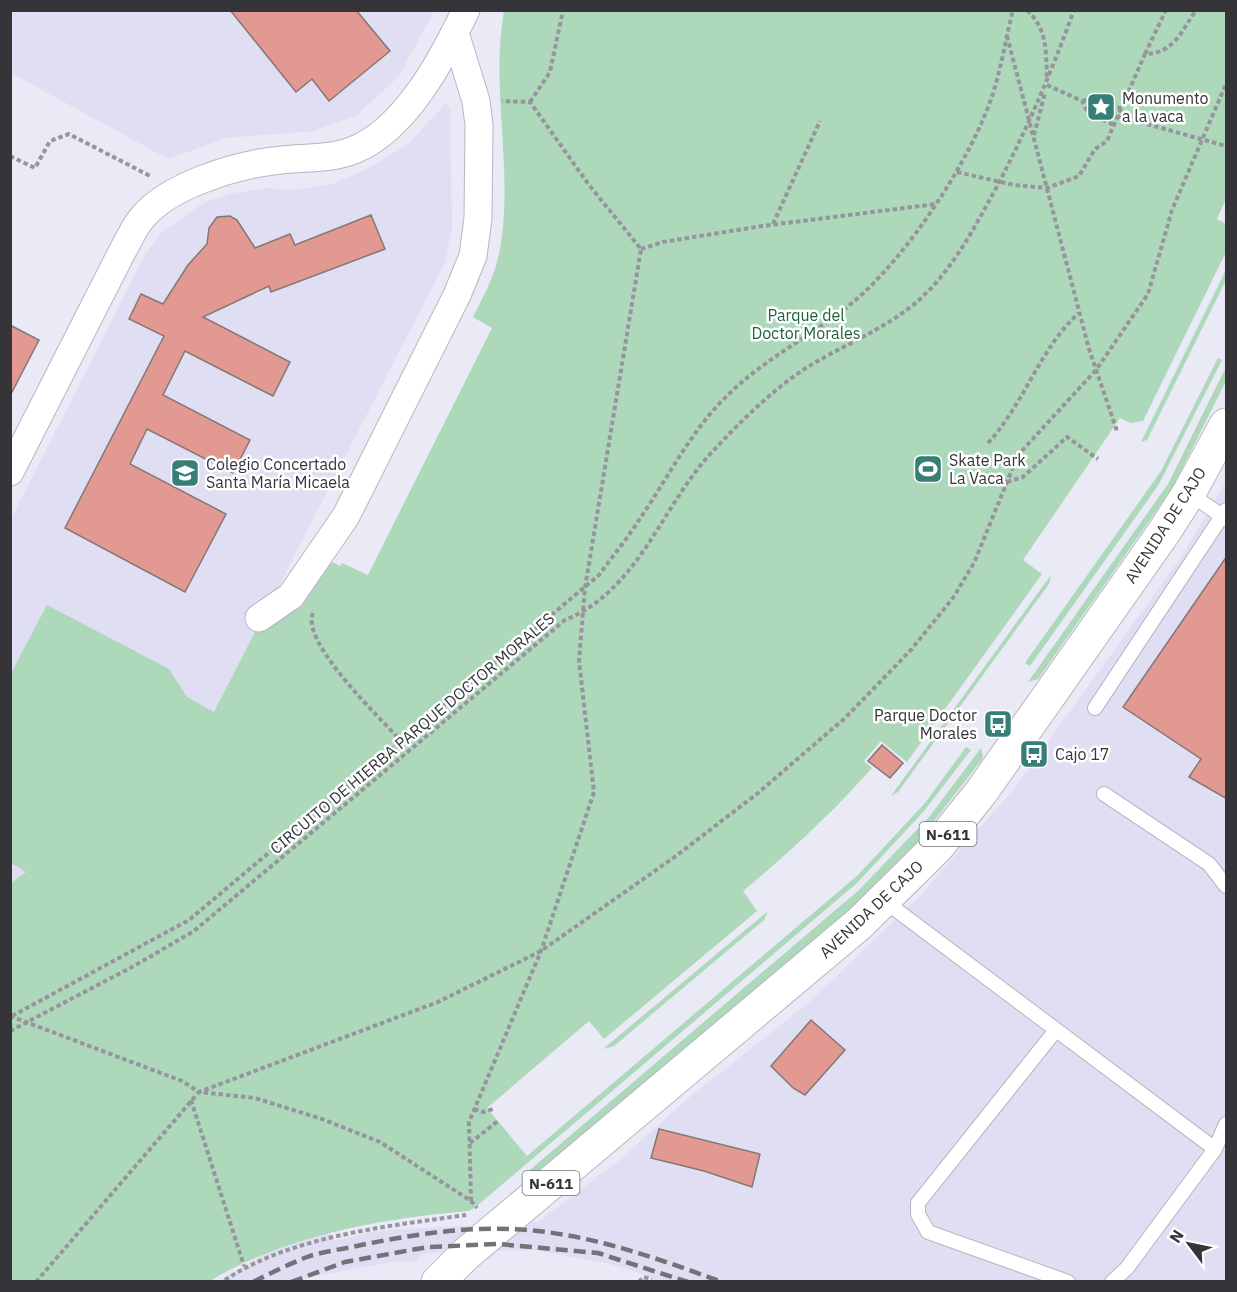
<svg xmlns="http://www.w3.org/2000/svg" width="1237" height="1292" font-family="'IBM Plex Sans',sans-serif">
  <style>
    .built { fill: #e0def2 }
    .green { fill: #add8ba }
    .building { fill: #e19992; stroke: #847776; stroke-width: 1.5 }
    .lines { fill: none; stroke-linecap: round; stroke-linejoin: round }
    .lane-casing { stroke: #b7b6c2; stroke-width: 16 }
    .street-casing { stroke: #b7b6c2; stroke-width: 29 }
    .highway-casing { stroke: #b7b6c2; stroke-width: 35 }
    .path { stroke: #96959e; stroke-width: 4; stroke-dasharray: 4.5 3; stroke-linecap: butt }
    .lane { stroke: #fff; stroke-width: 14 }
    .street { stroke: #fff; stroke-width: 27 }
    .highway { stroke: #fff; stroke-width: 33 }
    .rail { stroke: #737279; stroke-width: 4.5; stroke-dasharray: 12 6; stroke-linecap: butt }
    .labels { text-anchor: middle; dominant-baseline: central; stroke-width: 5; stroke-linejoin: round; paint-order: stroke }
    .shield { fill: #fff; stroke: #727174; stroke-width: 1.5 }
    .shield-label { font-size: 15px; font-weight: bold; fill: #353439 }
    .poi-label { font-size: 16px; fill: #353439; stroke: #fff; text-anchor: start }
    .park-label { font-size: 16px; fill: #20643d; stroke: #fff }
    .street-label { font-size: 16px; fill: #353439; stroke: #fff }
  </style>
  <rect width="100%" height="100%" fill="#eae9f6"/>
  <g class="built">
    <polygon points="12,10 434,11 399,76 356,116 313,131 226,138 168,159 11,73"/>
    <polygon points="446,103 450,108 452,231 445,262 200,740 11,884 10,521 146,253 161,233 205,202 234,193 268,188 291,190 332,184 365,170 407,145"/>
    <polygon points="1226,481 1226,1281 651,1282 652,1277 610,1264 534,1250 457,1251 422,1254 417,1261 392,1262 310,1277 300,1281 218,1282 271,1250 329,1232 334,1241 379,1230 538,1222 621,1159 685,1101 807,1004 919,897 1014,789 1182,556"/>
  </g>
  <g class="green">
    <path d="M504,11H1226V199L1217,219L1226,224V252L1143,421L1131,423L1120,418L1023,560L1042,574L907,762L881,741L864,761L872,768C832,813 789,853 743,891L757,911L604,1039L589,1021L487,1108L527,1156L858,875L925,803L966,747L971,750L924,811L857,883L478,1205L469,1211C383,1218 284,1236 210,1281H11L10,884L26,872L11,863V673L47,605L169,669L187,697L214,712L257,628L328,560L340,566L342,563L368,575L492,328L473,317C484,296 496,273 500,249C514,171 490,89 504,11Z"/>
    <polygon points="1226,270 1226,280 1147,440 1141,442"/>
    <polygon points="1218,358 1222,360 1159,484 1030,666 1025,663 1161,471"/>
    <polygon points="1226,367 1226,381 1173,487 1038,679 1028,682 1168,484"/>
    <polygon points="1051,575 1049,584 898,792 891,796"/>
    <polygon points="981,748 983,758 917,843 854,906 530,1178 531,1169 859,890 929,817"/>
    <polygon points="768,911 764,920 614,1046 603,1049"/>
  </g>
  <g class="building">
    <polygon points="230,10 356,10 390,51 329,101 312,79 296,92"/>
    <polygon points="371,215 385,249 271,292 269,286 203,317 290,362 273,396 185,351 163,395 250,440 233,473 147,429 130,464 226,514 185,592 65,528 164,336 129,319 141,294 163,304 188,265 207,244 209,228 217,217 230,216 237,220 255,248 290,234 295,245"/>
    <polygon points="10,325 39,340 10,396"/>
    <polygon points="1227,556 1227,799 1189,777 1201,759 1123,707"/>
    <polygon points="882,745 903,763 890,778 868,761"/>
    <polygon points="811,1020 845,1050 805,1095 793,1088 771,1066"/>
    <polygon points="659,1129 760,1154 752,1187 704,1171 651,1158"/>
  </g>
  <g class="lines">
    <g class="lane-casing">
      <g id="lane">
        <polyline points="1189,493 1226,519"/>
        <polyline points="1095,708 1226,510"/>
        <polyline points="1104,794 1209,864 1226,886"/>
        <polyline points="883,900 1215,1149"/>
        <polyline points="1056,1030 918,1203 918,1214 928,1232 1068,1282"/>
        <polyline points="1112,1282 1127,1268 1215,1149 1226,1124"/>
      </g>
    </g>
    <g class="street-casing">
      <g id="street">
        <path d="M10,472L123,250C129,240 134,227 142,218C168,186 233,166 273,161C300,157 329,160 354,150C406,129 443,58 466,10"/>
        <polyline points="259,618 291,596 346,516 457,295 473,256 478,218 479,125 476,101 455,33"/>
      </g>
    </g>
    <g class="highway-casing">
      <polyline id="highway" points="438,1282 466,1254 860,923 938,846 982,791 1164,532 1189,493 1226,425"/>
    </g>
    <g class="path">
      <path d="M1027,10C1048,30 1046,53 1047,80"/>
      <polyline points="1007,36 1089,349 1117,431"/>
      <polyline points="1145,54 1166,10"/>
      <polyline points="1047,85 1082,101 1088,113 1114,125"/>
      <polyline points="1082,101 1096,98 1122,109"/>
      <polyline points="530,102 550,72 563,10"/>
      <polyline points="1118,116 1226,146"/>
      <polyline points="1034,135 1045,93"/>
      <polyline points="10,156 35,168 50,141 69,134 152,177"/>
      <path d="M957,172L1014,185L1047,188L1079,176L1095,149L1107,141L1145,54C1173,54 1182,31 1196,10"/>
      <polyline points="773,224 820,121"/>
      <polyline points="641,249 663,242 762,226 936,204"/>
      <path d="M988,443C1025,403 1039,349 1079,313"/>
      <polyline points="1007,482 1023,477 1067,437 1098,459"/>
      <path d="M313,613C300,642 381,719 401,741"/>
      <polyline points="10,1016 182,1081 199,1092 438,1002 541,951 676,856 758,793 845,718 910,651 953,598 974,563 1018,455 1096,370 1148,294 1172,210 1226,84"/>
      <path d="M12,1016L189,920L599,575C612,557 627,539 639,520C668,478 691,430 728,395C765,358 812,336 852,303C906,259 974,156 994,90C1002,64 1006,37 1013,10"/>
      <path d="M10,1031L134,966L194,931L565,620C639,590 661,507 712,452C740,422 771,391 806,368C843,345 886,329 919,300C949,273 970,236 989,201C1023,139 1050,76 1074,10"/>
      <polyline points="191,1100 244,1266"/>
      <polyline points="474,1109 483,1112 493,1109"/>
      <polyline points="470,1143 498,1121"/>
      <polyline points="471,1201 469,1122 541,951 594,792 579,661 585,588 641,249 589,185 530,102 502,101"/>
      <path d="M225,1280C291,1236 389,1226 466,1215"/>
      <polyline points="36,1282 199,1092 255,1098 322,1119 380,1142 471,1201 477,1208"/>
      <polyline points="639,1282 643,1277 652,1279"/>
    </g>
    <use href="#lane" class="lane"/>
    <use href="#street" class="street"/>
    <use href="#highway" class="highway"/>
    <g class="rail">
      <path d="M253,1282C271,1273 289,1264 307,1257C321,1252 337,1250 352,1247C412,1234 477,1224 538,1231C601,1238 662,1260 722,1282"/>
      <polyline points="291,1282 345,1262 428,1247 498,1244 598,1253 688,1282"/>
    </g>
  </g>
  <defs>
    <g id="sight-square" transform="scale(1.5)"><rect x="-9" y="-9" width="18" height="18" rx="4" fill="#377e76" stroke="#fff"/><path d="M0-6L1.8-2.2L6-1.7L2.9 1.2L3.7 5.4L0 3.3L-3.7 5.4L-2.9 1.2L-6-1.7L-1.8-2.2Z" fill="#fff"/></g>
    <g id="stadium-square" transform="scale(1.5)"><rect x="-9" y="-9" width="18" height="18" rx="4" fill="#377e76" stroke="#fff"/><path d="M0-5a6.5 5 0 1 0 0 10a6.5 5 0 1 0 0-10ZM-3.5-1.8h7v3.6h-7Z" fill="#fff"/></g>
    <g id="school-square" transform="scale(1.5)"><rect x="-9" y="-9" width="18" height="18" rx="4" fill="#377e76" stroke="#fff"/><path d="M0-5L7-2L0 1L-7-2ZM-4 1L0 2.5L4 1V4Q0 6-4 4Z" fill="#fff"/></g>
    <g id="bus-square" transform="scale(1.5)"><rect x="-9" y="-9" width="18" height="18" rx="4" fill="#377e76" stroke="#fff"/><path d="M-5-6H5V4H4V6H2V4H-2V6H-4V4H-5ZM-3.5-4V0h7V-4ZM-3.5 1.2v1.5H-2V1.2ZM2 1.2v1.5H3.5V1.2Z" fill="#fff"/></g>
  </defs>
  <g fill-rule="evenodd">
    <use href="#sight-square" x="1101" y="107"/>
    <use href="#stadium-square" x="928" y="469"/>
    <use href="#school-square" x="185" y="473"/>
    <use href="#bus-square" x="998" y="724"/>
    <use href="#bus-square" x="1034" y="754"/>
  </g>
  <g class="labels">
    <g class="shield">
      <rect x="919.5" y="822" width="57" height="24" rx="4.5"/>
      <rect x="522.5" y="1171" width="57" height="24" rx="4.5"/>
    </g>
    <g class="shield-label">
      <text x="948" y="834">N-611</text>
      <text x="551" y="1183">N-611</text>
    </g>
    <g class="poi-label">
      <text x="1122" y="98">Monumento<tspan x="1122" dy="18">a la vaca</tspan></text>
      <text x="949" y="460">Skate Park<tspan x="949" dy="18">La Vaca</tspan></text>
      <text x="206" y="464">Colegio Concertado<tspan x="206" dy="18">Santa María Micaela</tspan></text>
      <text x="977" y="715" text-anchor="end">Parque Doctor<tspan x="977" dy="18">Morales</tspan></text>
      <text x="1055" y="754">Cajo 17</text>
    </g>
    <g class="park-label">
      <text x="806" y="315">Parque del<tspan x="806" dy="18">Doctor Morales</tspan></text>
    </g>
    <g class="street-label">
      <text transform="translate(1165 525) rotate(-57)">AVENIDA DE CAJO</text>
      <text transform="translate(412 733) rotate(-40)">CIRCUITO DE HIERBA PARQUE DOCTOR MORALES</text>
      <text transform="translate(871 909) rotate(-43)">AVENIDA DE CAJO</text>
    </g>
  </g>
  <rect width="1237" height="1292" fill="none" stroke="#353439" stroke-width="24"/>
  <g transform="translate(1189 1244) rotate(302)" stroke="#ffffff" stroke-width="4.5" paint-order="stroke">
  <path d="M0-4.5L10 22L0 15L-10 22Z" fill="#353439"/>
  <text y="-9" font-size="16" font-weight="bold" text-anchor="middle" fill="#353439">N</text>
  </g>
</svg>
